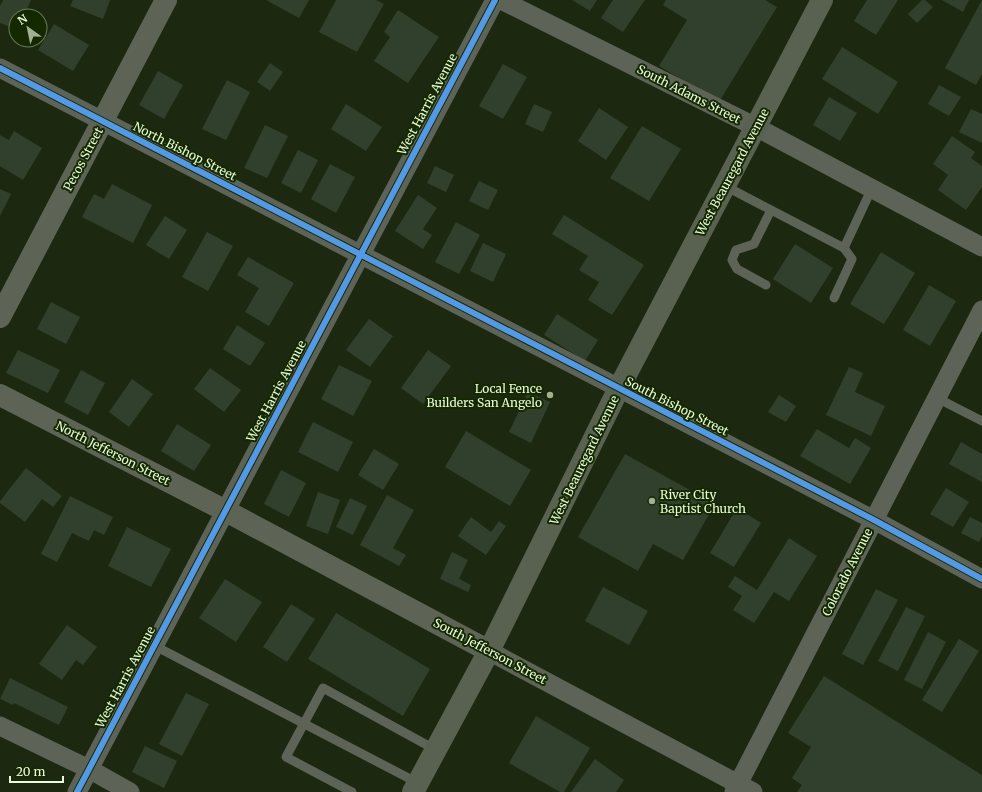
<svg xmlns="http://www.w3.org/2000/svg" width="982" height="792" font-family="Merriweather,serif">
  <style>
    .building { fill: #30402d }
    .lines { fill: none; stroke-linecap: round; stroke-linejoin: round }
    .lane { stroke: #5d6357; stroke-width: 9 }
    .street { stroke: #5d6357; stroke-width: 19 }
    .secondary { stroke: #5d6456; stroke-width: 22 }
    .primary { stroke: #596251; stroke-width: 22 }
    .cycleway-casing { stroke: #152900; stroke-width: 8 }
    .cycleway { stroke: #5399e6; stroke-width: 6 }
    .poi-dot { fill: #a2b194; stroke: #152900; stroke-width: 1.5 }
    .labels { text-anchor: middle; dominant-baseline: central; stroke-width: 4; stroke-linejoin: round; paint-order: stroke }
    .street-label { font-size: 12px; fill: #e9fbdb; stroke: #152900 }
    .poi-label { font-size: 12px; fill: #e9fbdb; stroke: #152900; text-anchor: end }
  </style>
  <rect width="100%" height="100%" fill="#1d2810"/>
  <g class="building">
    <polygon points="3,0 31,0 24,16 16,16 16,29 0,23 0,6"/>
    <polygon points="73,0 110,0 103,19 70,6"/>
    <polygon points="266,0 309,0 299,18"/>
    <polygon points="336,0 376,0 384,4 357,52 319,32"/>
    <polygon points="572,0 597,0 590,11"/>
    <polygon points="613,0 645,0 623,32 601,18"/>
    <polygon points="666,0 765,0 777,7 719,102 659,66 687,20 663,5"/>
    <polygon points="867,0 898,0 876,35 854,21"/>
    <polygon points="922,0 925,0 933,7 917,23 908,14"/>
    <polygon points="942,0 969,0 963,12"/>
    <polygon points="982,0 982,74 976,85 945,68"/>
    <polygon points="398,10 439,37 408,83 374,61 390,37 384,32"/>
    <polygon points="54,24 89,45 73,71 38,50"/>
    <polygon points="842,47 898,82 878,114 822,79"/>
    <polygon points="270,63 283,72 270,91 257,82"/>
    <polygon points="503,64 527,77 503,119 479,106"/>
    <polygon points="158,71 183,85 164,119 139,105"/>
    <polygon points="227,80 250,92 226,140 202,129"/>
    <polygon points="939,85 961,97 949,116 928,104"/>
    <polygon points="829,97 857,113 840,141 813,125"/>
    <polygon points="346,104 382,127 366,151 331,129"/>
    <polygon points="534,104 552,112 543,132 525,124"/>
    <polygon points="599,108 628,127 606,160 578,141"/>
    <polygon points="971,109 982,114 982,143 959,132"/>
    <polygon points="265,125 288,136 267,178 244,168"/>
    <polygon points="642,126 681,149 649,201 610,178"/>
    <polygon points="14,131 42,148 23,180 0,166 0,135 9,140"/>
    <polygon points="952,136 975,152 971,158 982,166 982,187 966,210 938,190 948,175 933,164"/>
    <polygon points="298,150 318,160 301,193 281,183"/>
    <polygon points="330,164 355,177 336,213 311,199"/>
    <polygon points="435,166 454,175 446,192 427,183"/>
    <polygon points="479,181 498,190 488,210 469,201"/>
    <polygon points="112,184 152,205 133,243 82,217 94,194 104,199"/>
    <polygon points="0,189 11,194 0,216"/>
    <polygon points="418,195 437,208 423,229 432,235 423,249 395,231"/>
    <polygon points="564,215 644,265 612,315 588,300 599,282 579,270 588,256 552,234"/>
    <polygon points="165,216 187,230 169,259 146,245"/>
    <polygon points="456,222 480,235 459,274 435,262"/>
    <polygon points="207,232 233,246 208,291 182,277"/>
    <polygon points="483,243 506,254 493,282 470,271"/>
    <polygon points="795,244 833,268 811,303 773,279"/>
    <polygon points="881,252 915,273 884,324 850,304"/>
    <polygon points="248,257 294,283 269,326 245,312 259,288 237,275"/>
    <polygon points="929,285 956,301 930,346 903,330"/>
    <polygon points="51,302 80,317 66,344 37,329"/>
    <polygon points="557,314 598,340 585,361 544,335"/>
    <polygon points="369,319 393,336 370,367 346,350"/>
    <polygon points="237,325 265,343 250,366 223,349"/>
    <polygon points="18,350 60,370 48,393 6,373"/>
    <polygon points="428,350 451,366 423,404 401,388"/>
    <polygon points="339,365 372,381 353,416 321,399"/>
    <polygon points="849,367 863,373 855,392 885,406 871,436 826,415"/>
    <polygon points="210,368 241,390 224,412 194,389"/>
    <polygon points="81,370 105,383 88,415 64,402"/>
    <polygon points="132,379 153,394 129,427 109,412"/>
    <polygon points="528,392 550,402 531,443 509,432"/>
    <polygon points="779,395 796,406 786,422 768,412"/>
    <polygon points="313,422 353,442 338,472 298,452"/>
    <polygon points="177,424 211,445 194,471 161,451"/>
    <polygon points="817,429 849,448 855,438 871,448 850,484 800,456"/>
    <polygon points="466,431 531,470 510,506 445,467"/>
    <polygon points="961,442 982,454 982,482 949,464"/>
    <polygon points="374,449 399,464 383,490 358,475"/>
    <polygon points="625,454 715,504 683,560 653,544 638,571 578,537"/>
    <polygon points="26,468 62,496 53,507 42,499 25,522 0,503 0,501"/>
    <polygon points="281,470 306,483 289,517 264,504"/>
    <polygon points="946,488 969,502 953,527 930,514"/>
    <polygon points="318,492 340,500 328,534 306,526"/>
    <polygon points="387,495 414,510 393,548 406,555 399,566 360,545"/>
    <polygon points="70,496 113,517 104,535 94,530 89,541 72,533 57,562 41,554"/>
    <polygon points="350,498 367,506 353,535 336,527"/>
    <polygon points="737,508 761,523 734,567 710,553"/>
    <polygon points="471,517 491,532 499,521 506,526 486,555 458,536"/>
    <polygon points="970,517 982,523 982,536 979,542 961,533"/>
    <polygon points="127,527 171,549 151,587 108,566"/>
    <polygon points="789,538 817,556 789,601 774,592 754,623 733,610 742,596 728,587 735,576 757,590"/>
    <polygon points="452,552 468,560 459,579 471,585 468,592 440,579"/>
    <polygon points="225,579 262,602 236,642 199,618"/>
    <polygon points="603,587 648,611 629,645 585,621"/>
    <polygon points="876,589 898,600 863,665 842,654"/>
    <polygon points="291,604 315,619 287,662 263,647"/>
    <polygon points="906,607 925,616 898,671 878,661"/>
    <polygon points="336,613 430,669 403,716 308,659"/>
    <polygon points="67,625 97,647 83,665 76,660 62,680 39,664"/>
    <polygon points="928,632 946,642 922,689 904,680"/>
    <polygon points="959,639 979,651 942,712 922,700"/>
    <polygon points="824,676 982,775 982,792 797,792 802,785 792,778 811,747 788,733"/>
    <polygon points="10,678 68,707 59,725 14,703 13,705 0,699"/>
    <polygon points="186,693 209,704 182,756 159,744"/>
    <polygon points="536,716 590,748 564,792 560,792 509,763"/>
    <polygon points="145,746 177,761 164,788 132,772"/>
    <polygon points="595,759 624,780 616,792 571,792"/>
  </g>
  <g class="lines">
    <g class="lane">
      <polyline points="725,186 844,248 872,188"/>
      <polyline points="766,285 737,269 732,260 736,250 754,244 771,210"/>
      <polyline points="834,298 852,259 844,248"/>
      <polyline points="937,398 982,421"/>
      <polyline points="155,646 418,783"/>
      <polyline points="352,792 286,757 323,688 436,750"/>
    </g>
    <g class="street">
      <polyline points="501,0 756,127 982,247"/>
      <polyline points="0,68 874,520 982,579"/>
      <polyline points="489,651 753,792"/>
      <polyline points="0,726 89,769 130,792"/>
      <polyline points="77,792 495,0"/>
      <polyline points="734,792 982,310"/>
    </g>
    <g class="secondary">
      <polyline points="0,317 166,0"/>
      <polyline points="0,395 226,511 489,651"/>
    </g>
    <polyline class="primary" points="413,792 489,651 619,388 822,0"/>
    <g class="cycleway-casing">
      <g id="cycleway">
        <polyline points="0,68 874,520 982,579"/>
        <polyline points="77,792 495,0"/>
      </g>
    </g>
    <use href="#cycleway" class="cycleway"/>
  </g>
  <g class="poi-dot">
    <circle cx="550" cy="395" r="4"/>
    <circle cx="652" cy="501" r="4"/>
  </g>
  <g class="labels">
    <g class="street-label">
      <text transform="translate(689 94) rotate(27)">South Adams Street</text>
      <text transform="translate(427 104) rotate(-62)">West Harris Avenue</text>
      <text transform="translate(185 151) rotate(27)">North Bishop Street</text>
      <text transform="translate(83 159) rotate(-62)">Pecos Street</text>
      <text transform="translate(732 172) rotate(-62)">West Beauregard Avenue</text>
      <text transform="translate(276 391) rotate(-62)">West Harris Avenue</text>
      <text transform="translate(677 406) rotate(27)">South Bishop Street</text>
      <text transform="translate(113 453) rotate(27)">North Jefferson Street</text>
      <text transform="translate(584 460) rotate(-64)">West Beauregard Avenue</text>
      <text transform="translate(847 572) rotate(-63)">Colorado Avenue</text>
      <text transform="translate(490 651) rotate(28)">South Jefferson Street</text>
      <text transform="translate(125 677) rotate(-62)">West Harris Avenue</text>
    </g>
    <g class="poi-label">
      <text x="542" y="388">Local Fence<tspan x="542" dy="14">Builders San Angelo</tspan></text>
      <text x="660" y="494" text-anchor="start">River City<tspan x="660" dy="14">Baptist Church</tspan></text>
    </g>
  </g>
  <g transform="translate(28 28) rotate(327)"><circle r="19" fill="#152900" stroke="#6a7d58"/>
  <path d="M0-3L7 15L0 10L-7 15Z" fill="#a2b194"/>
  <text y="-6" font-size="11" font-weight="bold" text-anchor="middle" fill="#e9fbdb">N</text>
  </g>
  <path d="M10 776v6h53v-6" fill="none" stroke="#e9fbdb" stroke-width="2"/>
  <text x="16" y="776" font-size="12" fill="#e9fbdb" stroke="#152900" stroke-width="3" paint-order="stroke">20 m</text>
</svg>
